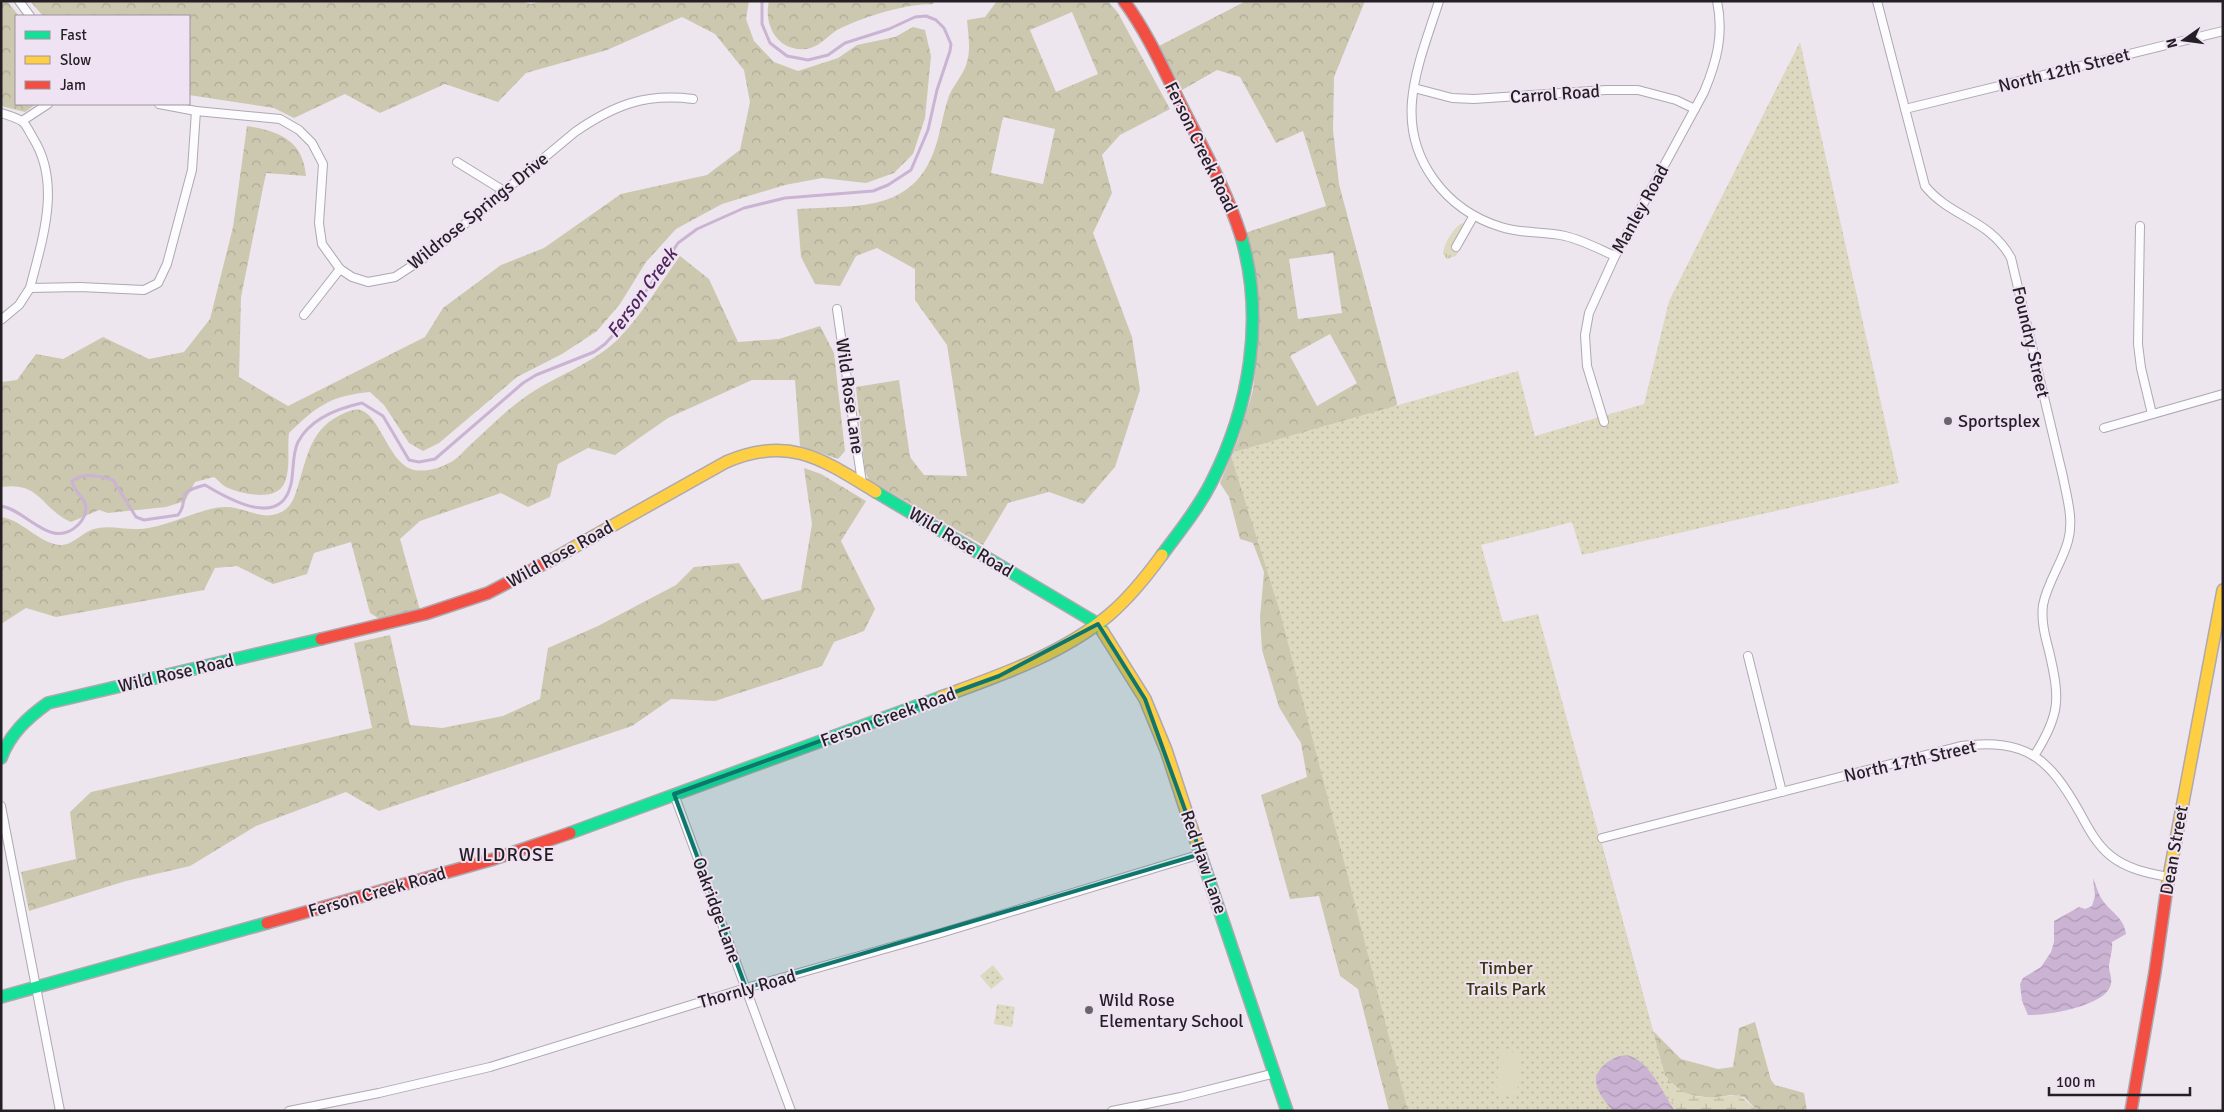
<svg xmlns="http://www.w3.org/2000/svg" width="2224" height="1112" font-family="Signika,sans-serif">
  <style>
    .grass { fill: url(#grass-tufts) }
    .forest { fill: url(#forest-crowns); fill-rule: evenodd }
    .wetland { fill: url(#wetland-marsh) }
    .park { fill: url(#park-dots) }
    .pitch { fill: #ddd8c0 }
    .water { fill: url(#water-waves) }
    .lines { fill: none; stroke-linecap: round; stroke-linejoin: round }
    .stream { stroke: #cbb3d3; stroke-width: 3 }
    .street-casing { stroke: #aea8b0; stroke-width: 10 }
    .fast-casing { stroke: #aea8b0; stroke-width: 14 }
    .slow-casing { stroke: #aea8b0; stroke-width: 14 }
    .jam-casing { stroke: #aea8b0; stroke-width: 14 }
    .street { stroke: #fcfbfd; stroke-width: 8 }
    .fast { stroke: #16e098; stroke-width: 11 }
    .slow { stroke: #ffcf43; stroke-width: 11 }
    .jam { stroke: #f24e42; stroke-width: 11 }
    .marked { fill: #0f766e; fill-opacity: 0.2; stroke: #0f766e; stroke-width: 4; stroke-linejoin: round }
    .poi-dot { fill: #6a656c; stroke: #efe2f3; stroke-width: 2 }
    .labels { text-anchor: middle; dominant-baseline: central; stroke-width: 4; stroke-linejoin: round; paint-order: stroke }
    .street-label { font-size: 18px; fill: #241f25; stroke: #efe2f3 }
    .poi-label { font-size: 18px; fill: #241f25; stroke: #efe2f3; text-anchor: start }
    .park-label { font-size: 18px; fill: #3c390f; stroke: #efe2f3 }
    .water-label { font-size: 19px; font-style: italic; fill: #4e255a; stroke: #efe2f3 }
    .neighbourhood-label { font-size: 19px; letter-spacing: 1px; fill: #241f25; stroke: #efe2f3 }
  </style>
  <defs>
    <pattern id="grass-tufts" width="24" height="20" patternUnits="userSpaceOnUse" patternTransform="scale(1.25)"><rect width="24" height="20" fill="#ddd8c0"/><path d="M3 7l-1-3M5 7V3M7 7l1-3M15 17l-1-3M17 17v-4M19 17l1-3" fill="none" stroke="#beb9a5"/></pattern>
    <pattern id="forest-crowns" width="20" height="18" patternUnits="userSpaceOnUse" patternTransform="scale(1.25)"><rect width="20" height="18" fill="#ccc7af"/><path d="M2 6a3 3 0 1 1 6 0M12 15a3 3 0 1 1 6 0" fill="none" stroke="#afaa96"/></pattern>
    <pattern id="wetland-marsh" width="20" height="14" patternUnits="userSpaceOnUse" patternTransform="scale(1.25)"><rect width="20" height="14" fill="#ddd8c0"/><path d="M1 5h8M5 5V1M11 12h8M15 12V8" fill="none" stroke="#beb9a5"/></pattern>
    <pattern id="park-dots" width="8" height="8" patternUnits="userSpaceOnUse" patternTransform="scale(1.25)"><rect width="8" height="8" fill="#ddd8c0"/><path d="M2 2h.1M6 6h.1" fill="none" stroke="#beb9a5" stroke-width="1.8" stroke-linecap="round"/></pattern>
    <pattern id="water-waves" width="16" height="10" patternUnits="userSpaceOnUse" patternTransform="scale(1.25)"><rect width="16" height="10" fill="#cbb3d3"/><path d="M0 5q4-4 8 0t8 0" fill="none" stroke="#ae9ab5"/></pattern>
  </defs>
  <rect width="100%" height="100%" fill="#ede6ef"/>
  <path class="grass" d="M1463,223L1469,226L1471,231L1456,256L1447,259L1443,254C1443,245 1454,226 1463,223Z"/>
  <g class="forest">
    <polygon points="1,1 7,1 19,16 16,16 16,104 36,104 25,112 1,106"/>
    <path d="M30,1H520L531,4L542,1H749L746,19L754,41L774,62L798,71L838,58L857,45L895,37L913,27L925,30L931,56L925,118L913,154L894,173L866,183L822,178L785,185L722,204L676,229L646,262L620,304L597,331L562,354L517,377L439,443L423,451L409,443L384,405L370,392C330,396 317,406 289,433C287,448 291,470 284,484C275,502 241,494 226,487C222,485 218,480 214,477L195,482L185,501L166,507L108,513L99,510L71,522C41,509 41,481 1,487V382L17,380L36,354L63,359L103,337L149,359L184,352L210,319L233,227L247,126C279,131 303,140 306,176L266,173L241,297L239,377L288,406L425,337L443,308L501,265L544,248L621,194L707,175L740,150L750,102L744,70L715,34L682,17L607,50L526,73L498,102L445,84L380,113L345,94L294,118L274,108L189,95V16H43Z"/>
    <path d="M769,1H934L933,4C904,4 867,16 841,28C828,34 821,47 806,49C778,52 763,25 769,1Z"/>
    <path d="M997,1H1108L1118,13L1170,109L1120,135L1102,155L1112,193L1093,233L1132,337L1140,390L1115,467L1083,504L1049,492L1008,503L983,545L869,480L865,471L856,387L899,380L910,457L924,475L967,476L947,345L915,300V269L877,248L856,256L840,286L815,284L801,257L797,209C855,205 913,214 935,148C941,131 943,112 949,96C954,84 964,74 967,62C971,49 968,33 967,20L985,17ZM1072,12L1098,74L1056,92L1030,30ZM1003,117L1055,129L1043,184L991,173Z"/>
    <path d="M1246,1H1365L1334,77L1333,130L1339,184L1397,403L1393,419L1430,1111H1389L1358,989L1340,976L1319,896L1290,899L1261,795L1307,777L1301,743L1279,707L1262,650L1260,618L1264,572L1253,543L1240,539L1229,497L1220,483L1238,440L1253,390L1258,345L1257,287L1245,233L1326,206L1303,131L1276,143L1240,77L1217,70L1182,90L1159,46ZM1333,253L1342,313L1298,319L1289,259ZM1330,334L1357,383L1317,406L1290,356Z"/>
    <path d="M680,256L709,279L738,342L779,339L820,326L834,353L845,451L838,459L800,446L795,380H752L668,418L615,455L588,448L558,464L550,497L528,507L501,493L420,521L400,539L420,610L381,620L370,613L351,542L314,553L307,574L273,584L237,566L215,568L204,590L56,617L26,608L1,624V517C23,520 38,543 60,545C71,546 81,534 91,530C107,524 123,530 139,529C168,528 203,506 227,507C248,508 266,524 286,509C293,503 295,495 298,486C309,450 312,423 353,410C377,403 386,460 411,469C422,473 439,469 449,463C456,460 463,452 469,446C487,430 505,411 525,397C556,375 594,364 620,337C643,313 661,282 680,256Z"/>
    <polygon points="804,468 821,474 866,501 841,541 875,609 864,631 834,642 822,666 715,701 671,699 632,726 379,811 346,792 256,826 190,866 126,881 29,911 21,872 76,859 70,812 91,792 372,728 354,643 390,635 410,725 442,728 503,716 540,699 548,648 598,626 676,585 694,567 739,563 762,600 801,590 812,524"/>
    <polygon points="1600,838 1653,1031 1681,1059 1718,1069 1733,1067 1739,1028 1755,1022 1771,1080 1775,1085 1804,1093 1807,1111 1758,1111 1744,1097 1731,1095 1712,1098 1683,1094 1664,1075 1487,1111"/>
  </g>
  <path class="wetland" d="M1664,1075C1690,1103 1704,1098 1739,1095L1758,1111H1675L1669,1103Z"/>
  <g class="park">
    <polygon points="1800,42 1899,483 1582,555 1572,522 1481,545 1503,622 1538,614 1675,1111 1408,1111 1280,612 1230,453 1518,371 1535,436 1644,404 1669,301"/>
    <polygon points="993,965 1004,979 991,989 980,976"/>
    <polygon points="997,1004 1015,1007 1012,1027 994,1024"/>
  </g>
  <polygon class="pitch" points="1500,1051 1521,1053 1517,1096 1496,1094"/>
  <g class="water">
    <path d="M2093,878C2096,885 2098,894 2103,901C2112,913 2124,918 2126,934L2112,942C2113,951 2109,960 2109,968C2110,975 2113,980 2110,987C2103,1006 2046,1016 2028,1015L2022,1001L2020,984L2023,978L2041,967L2051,952L2054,942V921L2079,907L2085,909L2092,906L2095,896Z"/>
    <path d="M1627,1055C1650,1061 1662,1092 1675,1111H1613C1604,1100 1595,1091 1596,1076C1602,1064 1613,1056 1627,1055Z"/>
  </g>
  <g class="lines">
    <path class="stream" d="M1,506C27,510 51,551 78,525C82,521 86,515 86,508C86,497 73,492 72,481C84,472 99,476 113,480L136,517L144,520L178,515C191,499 172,493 205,485C230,500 281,529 291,484C294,471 292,454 298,442C310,419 339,408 362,403L383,416L409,460L419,462L435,459L523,383L536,375L594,352L605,344L626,321L678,243L697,229L744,208L785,198L873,191L888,185L911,170L928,130L937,90L950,51L951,44L944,28L936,20L926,16L915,17L889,29L845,43L828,55L808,60L787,56L770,43L762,24V1"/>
    <g class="street-casing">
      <g id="street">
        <polyline points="19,1 30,16"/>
        <path d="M1439,1C1429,33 1415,67 1412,101C1407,160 1446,210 1501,227C1522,234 1544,231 1565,236C1582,240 1599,249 1615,256"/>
        <path d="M1877,1L1925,186C1951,218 1990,219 2011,258L2063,477C2067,498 2074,520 2068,541C2062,563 2047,583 2043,605C2041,621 2045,636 2049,651C2060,698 2061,714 2034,756"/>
        <polyline points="1414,88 1452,98 1474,99 1606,90 1638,90 1676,100 1695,109"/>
        <path d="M159,104L196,111L280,119L299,130L312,143L323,164L319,223L322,244L340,269L352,277L368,282L395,277L424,258L575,132C614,105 645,93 693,99"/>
        <polyline points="1905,109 2223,31"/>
        <path d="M1,113C7,115 18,118 23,122C27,126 30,133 33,138C62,184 42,240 30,288"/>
        <polyline points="22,121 48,104"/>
        <polyline points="457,162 504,191"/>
        <polyline points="2140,226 2138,344 2141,368 2152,414"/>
        <polyline points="1456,247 1473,217"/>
        <polyline points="837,309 862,483"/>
        <polyline points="304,315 340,269"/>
        <polyline points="1,320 19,305 30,288 80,287 144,290 158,283 167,264 192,170 196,111"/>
        <path d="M1604,422L1587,366L1585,335L1589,313L1615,256L1704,92C1717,61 1724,34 1717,1"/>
        <polyline points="2104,428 2223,394"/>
        <polyline points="1748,656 1782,792"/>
        <polyline points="674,794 791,1111"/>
        <polyline points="1,806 60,1111"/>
        <path d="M1602,838L1961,746C2027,738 2049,758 2080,813C2088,828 2097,845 2111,856C2127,869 2148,873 2168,877"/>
        <polyline points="289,1111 379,1093 490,1067 746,988 941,933 1201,854"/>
        <polyline points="1112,1111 1181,1097 1275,1073"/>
      </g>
    </g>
    <g class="fast-casing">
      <g id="fast">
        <polyline points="876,492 1098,624 1103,632"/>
        <path d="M1162,555C1179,532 1198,509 1211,483C1250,407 1265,318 1241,236"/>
        <path d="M1,758C10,734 27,718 48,703L321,639"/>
        <polyline points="570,833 941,697"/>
        <polyline points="1196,841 1287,1111"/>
        <polyline points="1,997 267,923"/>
      </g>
    </g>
    <g class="slow-casing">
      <g id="slow">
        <path d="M553,559L726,462C789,435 822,459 876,492"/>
        <polyline points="1103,632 1145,699 1166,750 1196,841"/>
        <path d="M941,697C998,676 1061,655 1109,615C1129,598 1146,577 1162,555"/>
        <polyline points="2167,887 2223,590"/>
      </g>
    </g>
    <g class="jam-casing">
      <g id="jam">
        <path d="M1124,1C1149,35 1165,73 1184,111C1205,152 1227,192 1241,236"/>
        <polyline points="321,639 425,614 488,593 553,559"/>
        <polyline points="267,923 494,859 570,833"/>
        <polyline points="2131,1111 2155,972 2167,887"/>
      </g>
    </g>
    <use href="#street" class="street"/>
    <use href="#fast" class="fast"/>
    <use href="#slow" class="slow"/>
    <use href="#jam" class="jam"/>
  </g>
  <path class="marked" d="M1098,624L1145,699L1201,854L746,988L674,794L999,676Z"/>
  <g class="poi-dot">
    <circle cx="1948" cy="421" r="5"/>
    <circle cx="1089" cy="1010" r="5"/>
  </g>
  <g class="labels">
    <g class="street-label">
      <text transform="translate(2064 70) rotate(-14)">North 12th Street</text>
      <text transform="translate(1555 94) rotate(-4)">Carrol Road</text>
      <text transform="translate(1201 147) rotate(64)">Ferson Creek Road</text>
      <text transform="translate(1640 209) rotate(-61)">Manley Road</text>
      <text transform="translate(478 211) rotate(-39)">Wildrose Springs Drive</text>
      <text transform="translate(2031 342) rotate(77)">Foundry Street</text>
      <text transform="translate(850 396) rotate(82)">Wild Rose Lane</text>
      <text transform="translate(961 542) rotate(31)">Wild Rose Road</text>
      <text transform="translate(560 554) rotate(-29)">Wild Rose Road</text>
      <text transform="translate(176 673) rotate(-13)">Wild Rose Road</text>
      <text transform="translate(888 717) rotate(-20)">Ferson Creek Road</text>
      <text transform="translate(1910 761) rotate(-13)">North 17th Street</text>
      <text transform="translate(2174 850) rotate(-80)">Dean Street</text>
      <text transform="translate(1204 862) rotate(71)">Red Haw Lane</text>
      <text transform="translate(377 892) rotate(-16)">Ferson Creek Road</text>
      <text transform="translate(717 910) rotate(70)">Oakridge Lane</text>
      <text transform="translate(747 989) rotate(-16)">Thornly Road</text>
    </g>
    <g class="poi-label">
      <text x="1958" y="421">Sportsplex</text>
      <text x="1099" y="1000">Wild Rose<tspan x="1099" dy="21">Elementary School</tspan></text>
    </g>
    <g class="park-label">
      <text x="1506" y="968">Timber<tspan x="1506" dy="21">Trails Park</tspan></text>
    </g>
    <g class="water-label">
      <text transform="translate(642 293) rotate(-54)">Ferson Creek</text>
    </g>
    <g class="neighbourhood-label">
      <text x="507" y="855">WILDROSE</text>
    </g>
  </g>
  <rect width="2224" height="1112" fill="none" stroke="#241f25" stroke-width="5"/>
  <rect x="15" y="15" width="175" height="90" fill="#efe2f3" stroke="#9e94a1"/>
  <rect x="25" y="31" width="25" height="8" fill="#16e098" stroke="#9e94a1"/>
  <text x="60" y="40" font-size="15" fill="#241f25">Fast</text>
  <rect x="25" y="56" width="25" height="8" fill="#ffcf43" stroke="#9e94a1"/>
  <text x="60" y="65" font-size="15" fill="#241f25">Slow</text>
  <rect x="25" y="81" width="25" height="8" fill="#f24e42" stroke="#9e94a1"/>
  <text x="60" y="90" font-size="15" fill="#241f25">Jam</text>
  <g transform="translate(2184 40) rotate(256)" stroke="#efe2f3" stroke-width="4" paint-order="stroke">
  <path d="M0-4L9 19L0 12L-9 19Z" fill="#241f25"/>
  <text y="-8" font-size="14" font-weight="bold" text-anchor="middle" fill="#241f25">N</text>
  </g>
  <path d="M2049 1087v8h141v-8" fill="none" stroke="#241f25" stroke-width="2.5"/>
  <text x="2056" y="1087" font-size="15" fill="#241f25" stroke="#efe2f3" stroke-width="4" paint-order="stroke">100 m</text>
</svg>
